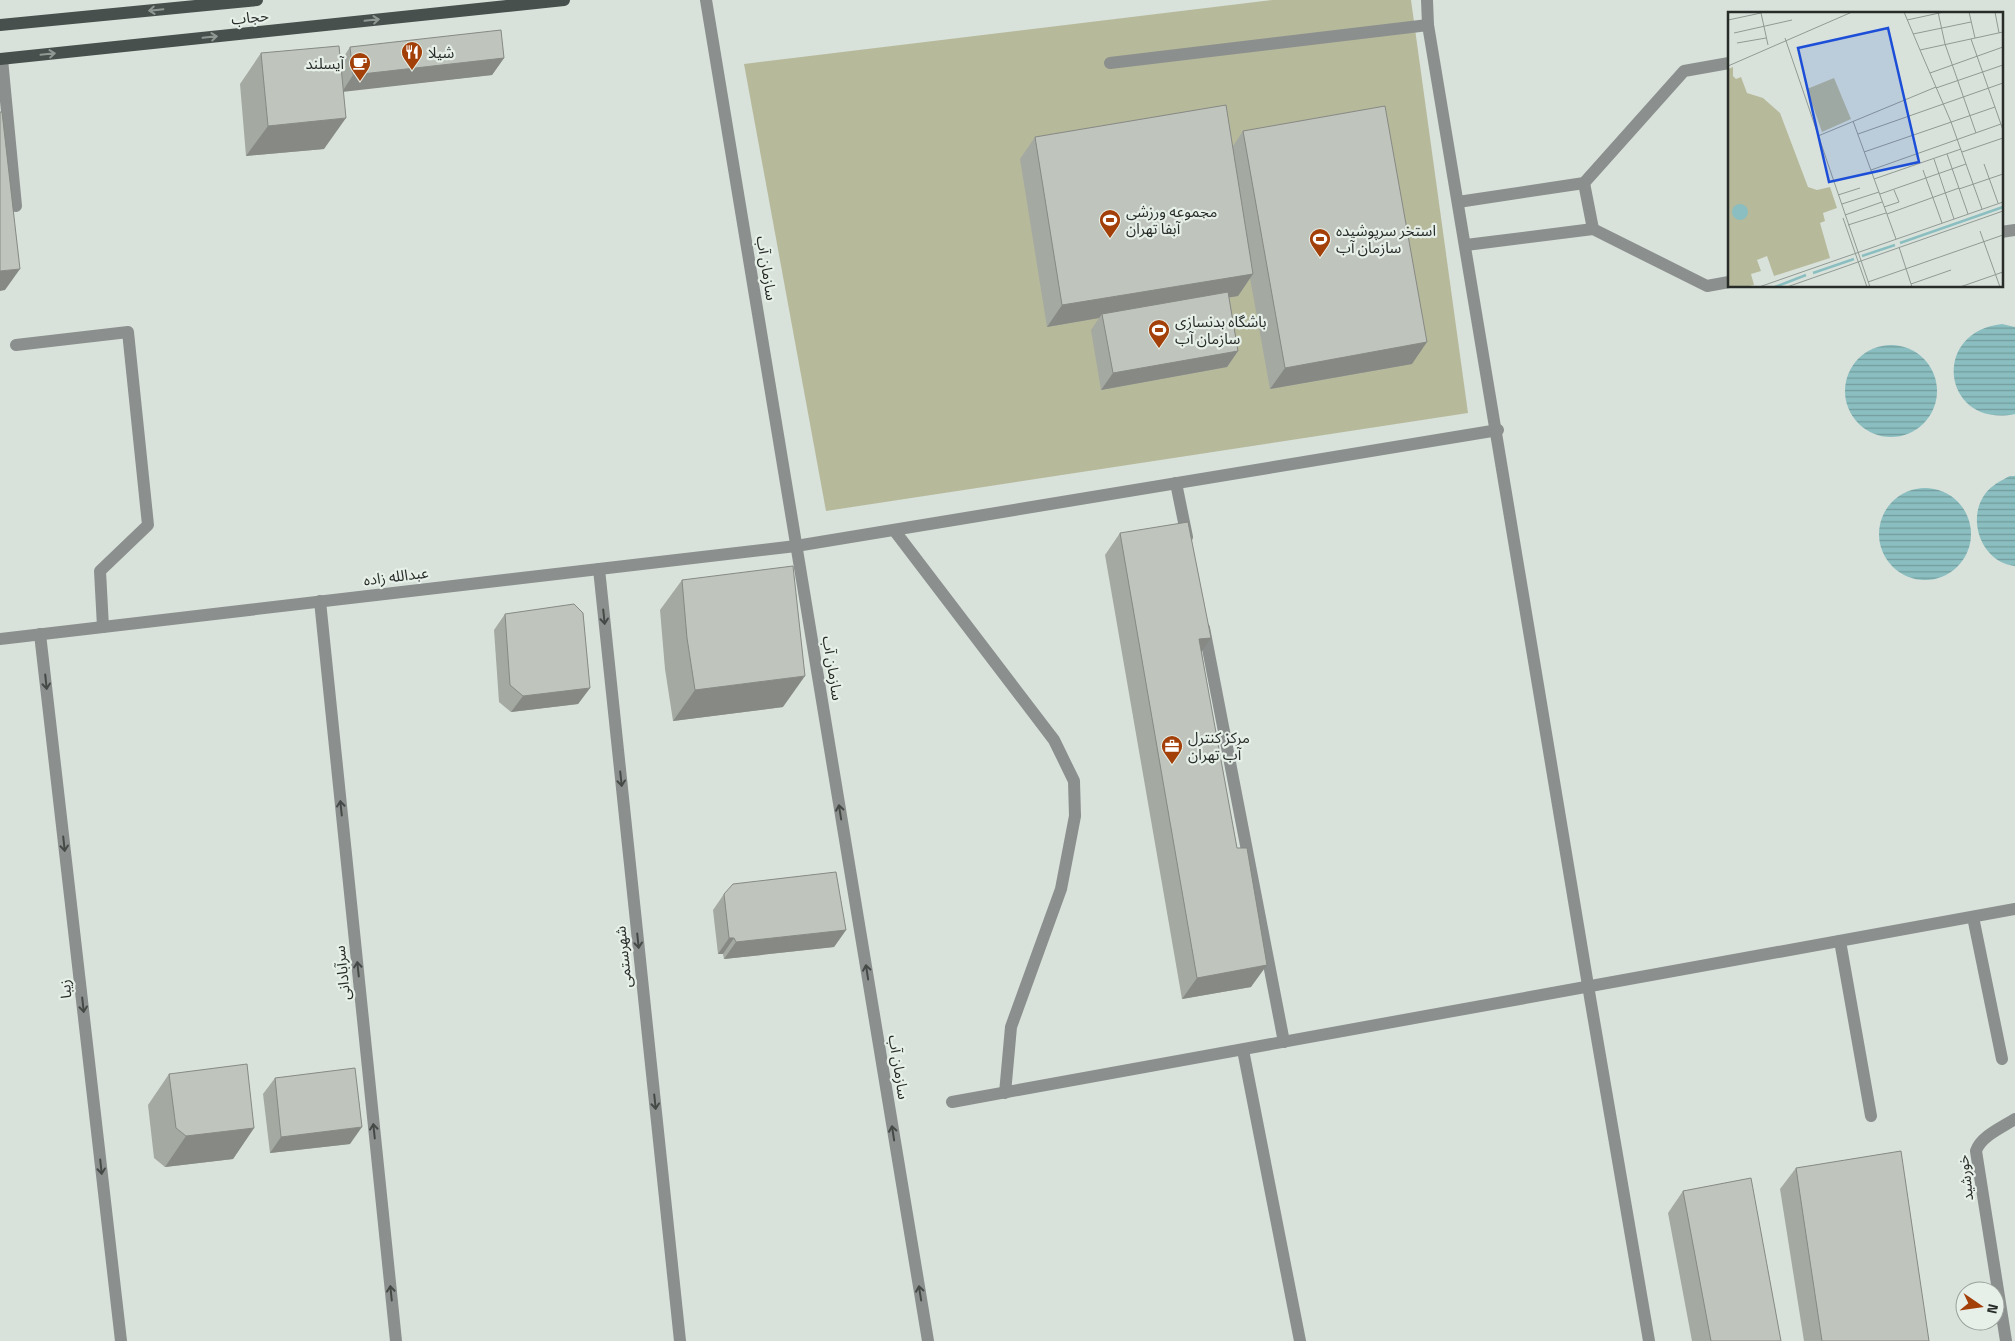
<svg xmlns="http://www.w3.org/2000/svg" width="2015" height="1341" font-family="'Titillium Web','Noto Sans Arabic',sans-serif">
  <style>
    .pitch { fill: #b7b99b }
    .water { fill: url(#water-rules) }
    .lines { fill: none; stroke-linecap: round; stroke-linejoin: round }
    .minor { stroke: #8b908e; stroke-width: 12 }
    .major { stroke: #48504d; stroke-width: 12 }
    .wall { fill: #a4a9a2 }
    .shaded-wall { fill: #868984 }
    .building { fill: #bfc4bc; stroke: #868984 }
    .oneway { stroke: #8f9893 }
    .oneway2 { stroke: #464a47 }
    .labels { text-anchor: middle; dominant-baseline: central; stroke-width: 4.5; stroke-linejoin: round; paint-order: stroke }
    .street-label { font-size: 15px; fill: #282c29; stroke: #e6efe8 }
    .poi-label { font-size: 15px; fill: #282c29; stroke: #e6efe8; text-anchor: start }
    .inset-river { fill: none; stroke: #8bbec0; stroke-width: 2.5 }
    .inset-road { fill: none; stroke: #929994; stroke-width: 1 }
    .view { fill: #1d4ed8; fill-opacity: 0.15; stroke: #1d4ed8; stroke-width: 2.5 }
    .inset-edge { fill: none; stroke: #282c29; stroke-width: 2.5 }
  </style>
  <defs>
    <pattern id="water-rules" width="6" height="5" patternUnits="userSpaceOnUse" patternTransform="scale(1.25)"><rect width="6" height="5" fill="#8bbec0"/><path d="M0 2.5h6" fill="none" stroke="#729b9c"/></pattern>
  </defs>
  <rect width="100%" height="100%" fill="#d8e2db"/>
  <polygon class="pitch" points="1273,0 1411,0 1468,413 826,511 744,64"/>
  <g class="water">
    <path d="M2002,324L2015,327V414C1943,429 1929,332 2002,324Z"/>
    <circle cx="1891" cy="391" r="46"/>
    <path d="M2010,476H2015V566C1982,563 1966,520 1985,494C1992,485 2000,481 2010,476Z"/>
    <circle cx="1925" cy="534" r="46"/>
  </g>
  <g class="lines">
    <g class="minor">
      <polyline points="706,0 928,1341"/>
      <path d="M1427,0L1428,25C1503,464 1572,903 1649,1341"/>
      <polyline points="2,59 16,206"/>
      <polyline points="1110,63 1428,25"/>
      <polyline points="1584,183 1593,229"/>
      <polyline points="1458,202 1584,183 1684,71 1729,63"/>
      <polyline points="2001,232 2015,230"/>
      <polyline points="1466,245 1593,229 1707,286 1729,282"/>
      <polyline points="16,345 128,332 148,525 100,571 103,627"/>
      <polyline points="1176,483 1187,537"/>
      <polyline points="894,530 1054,740 1074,781 1075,816 1061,889 1011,1027 1005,1093"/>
      <polyline points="599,569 680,1341"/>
      <polyline points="320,601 396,1341"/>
      <polyline points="1204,628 1284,1042"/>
      <polyline points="40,634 121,1341"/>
      <polyline points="0,639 796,546 1498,430"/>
      <polyline points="1973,917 2002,1059"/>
      <polyline points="1840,941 1871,1116"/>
      <polyline points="1243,1050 1300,1341"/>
      <polyline points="952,1102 2015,909"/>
      <path d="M2006,1341L1976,1151C1981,1136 2003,1127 2015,1119"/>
    </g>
    <g class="major">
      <polyline points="0,25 257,0"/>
      <polyline points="0,59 564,0"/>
    </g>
  </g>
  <g class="wall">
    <polygon points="350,47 504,58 492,75 343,91 324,149 246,156 240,84 261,53 341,61"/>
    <polygon points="1243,131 1412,364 1270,389 1250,278 1238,296 1229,297 1238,351 1227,367 1101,390 1091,330 1099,318 1047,327 1020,159 1035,137 1233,146"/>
    <polygon points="1120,533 1202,652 1251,987 1182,999 1105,555"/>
    <polygon points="682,580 783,707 673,721 665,669 660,610"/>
    <polygon points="505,614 590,688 578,704 511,712 499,702 494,630"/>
    <polygon points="724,894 846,930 834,947 724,959 723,954 718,954 713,910"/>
    <polygon points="169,1074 254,1128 233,1159 165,1167 154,1158 148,1105"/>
    <polygon points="275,1078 350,1144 270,1153 263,1094"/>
    <polygon points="1796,1168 1929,1341 1804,1341 1780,1189"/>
    <polygon points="1683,1191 1781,1341 1692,1341 1668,1213"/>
  </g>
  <g class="shaded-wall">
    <polygon points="504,58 492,75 342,92 353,75"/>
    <polygon points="346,118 324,149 246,156 268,126"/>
    <polygon points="20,269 5,290 0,291 0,271"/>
    <polygon points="1253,274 1238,296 1103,318 1102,314 1099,318 1047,327 1062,305"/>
    <polygon points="1427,342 1412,364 1270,389 1285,368"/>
    <polygon points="1238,351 1227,367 1101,390 1113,373"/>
    <polygon points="1211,638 1196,660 1199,639"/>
    <polygon points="805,676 783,707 673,721 695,690"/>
    <polygon points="590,688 578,704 511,712 523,696"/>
    <polygon points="846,930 834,947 724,959 736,942"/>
    <polygon points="729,938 734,938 723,954 718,954"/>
    <polygon points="1267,965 1251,987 1182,999 1197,978"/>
    <polygon points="362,1127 350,1144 270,1153 281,1137"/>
    <polygon points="254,1128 233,1159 165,1167 186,1136"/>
  </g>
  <g class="building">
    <polygon points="501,30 504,58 353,75 350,47"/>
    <polygon points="339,46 346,118 268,126 261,53"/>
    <polygon points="1226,105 1253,274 1062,305 1035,137"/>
    <polygon points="1385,106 1427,342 1285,368 1243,131"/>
    <polygon points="0,112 2,112 20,269 0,271"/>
    <polygon points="1228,292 1238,351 1113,373 1102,314"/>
    <polygon points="1188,522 1211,638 1199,639 1237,848 1247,848 1267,965 1197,978 1120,533"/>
    <polygon points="793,566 805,676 695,690 687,638 682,580"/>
    <polygon points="574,604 583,613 590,688 523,696 510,685 505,614"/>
    <polygon points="836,872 846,930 736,942 734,938 729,938 724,894 733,884"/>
    <polygon points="247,1064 254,1128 186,1136 176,1128 169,1074"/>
    <polygon points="355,1068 362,1127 281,1137 275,1078"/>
    <polygon points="1901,1151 1929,1341 1822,1341 1796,1168"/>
    <polygon points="1751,1178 1781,1341 1711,1341 1683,1191"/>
  </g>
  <defs><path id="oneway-shaft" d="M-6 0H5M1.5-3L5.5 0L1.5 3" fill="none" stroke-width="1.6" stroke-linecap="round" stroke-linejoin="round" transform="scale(1.25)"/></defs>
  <g class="oneway">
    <use href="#oneway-shaft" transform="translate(156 10) rotate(174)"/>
    <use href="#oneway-shaft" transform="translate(372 20) rotate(-6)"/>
    <use href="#oneway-shaft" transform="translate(210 37) rotate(-6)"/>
    <use href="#oneway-shaft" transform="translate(48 54) rotate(-6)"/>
  </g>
  <g class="oneway2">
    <use href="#oneway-shaft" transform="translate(604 617) rotate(84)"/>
    <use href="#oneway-shaft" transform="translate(46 682) rotate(84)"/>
    <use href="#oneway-shaft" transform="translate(621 779) rotate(84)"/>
    <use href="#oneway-shaft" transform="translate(341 808) rotate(-96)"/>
    <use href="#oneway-shaft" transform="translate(840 812) rotate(-99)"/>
    <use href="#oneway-shaft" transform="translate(64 844) rotate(84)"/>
    <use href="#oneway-shaft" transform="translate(638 941) rotate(84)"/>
    <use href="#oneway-shaft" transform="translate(358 969) rotate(-96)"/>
    <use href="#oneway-shaft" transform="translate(867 972) rotate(-99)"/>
    <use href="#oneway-shaft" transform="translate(83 1005) rotate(84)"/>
    <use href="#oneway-shaft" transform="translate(655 1102) rotate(84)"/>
    <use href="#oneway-shaft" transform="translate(374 1131) rotate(-96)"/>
    <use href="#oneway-shaft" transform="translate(893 1133) rotate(-99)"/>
    <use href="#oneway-shaft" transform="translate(101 1167) rotate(84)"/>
    <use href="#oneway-shaft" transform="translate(391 1293) rotate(-96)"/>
    <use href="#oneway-shaft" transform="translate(920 1293) rotate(-99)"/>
  </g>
  <defs>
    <g id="restaurant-pin" transform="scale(1.125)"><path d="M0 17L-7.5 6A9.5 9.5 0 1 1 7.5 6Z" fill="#a33f08" stroke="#e6efe8"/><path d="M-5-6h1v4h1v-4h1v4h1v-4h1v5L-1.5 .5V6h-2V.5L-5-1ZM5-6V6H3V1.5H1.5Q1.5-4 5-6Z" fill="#fff"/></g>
    <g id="cafe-pin" transform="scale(1.125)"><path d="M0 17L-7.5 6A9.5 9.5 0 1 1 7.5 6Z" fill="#a33f08" stroke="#e6efe8"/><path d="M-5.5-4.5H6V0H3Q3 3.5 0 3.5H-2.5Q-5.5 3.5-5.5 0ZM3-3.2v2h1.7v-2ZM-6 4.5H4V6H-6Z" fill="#fff"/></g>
    <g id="stadium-pin" transform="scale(1.125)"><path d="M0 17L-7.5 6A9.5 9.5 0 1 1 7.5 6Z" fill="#a33f08" stroke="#e6efe8"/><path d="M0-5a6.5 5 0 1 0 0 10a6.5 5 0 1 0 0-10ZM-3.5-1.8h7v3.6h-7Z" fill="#fff"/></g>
    <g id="office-pin" transform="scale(1.125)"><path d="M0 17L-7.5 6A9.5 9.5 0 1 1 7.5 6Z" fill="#a33f08" stroke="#e6efe8"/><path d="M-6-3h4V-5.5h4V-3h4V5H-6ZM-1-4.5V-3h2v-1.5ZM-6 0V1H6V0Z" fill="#fff"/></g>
  </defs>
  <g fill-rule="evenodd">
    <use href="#restaurant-pin" x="412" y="52"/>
    <use href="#cafe-pin" x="360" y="63"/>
    <use href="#stadium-pin" x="1110" y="220"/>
    <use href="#stadium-pin" x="1320" y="239"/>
    <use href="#stadium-pin" x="1159" y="330"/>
    <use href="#office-pin" x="1172" y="746"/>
  </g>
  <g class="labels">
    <g class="street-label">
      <text transform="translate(250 17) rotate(-6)">حجاب</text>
      <text transform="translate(767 268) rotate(81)">سازمان آب</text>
      <text transform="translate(396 576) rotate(-7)">عبدالله زاده</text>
      <text transform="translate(833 668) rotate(81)">سازمان آب</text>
      <text transform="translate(623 957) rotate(-96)">شهرستمی</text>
      <text transform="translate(342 973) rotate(-96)">سرآبادانی</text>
      <text transform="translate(65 989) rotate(-96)">زیبا</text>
      <text transform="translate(899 1067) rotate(81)">سازمان آب</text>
      <text transform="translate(1965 1178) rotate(-97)">خورشید</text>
    </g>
    <g class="poi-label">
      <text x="428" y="52">شیلا</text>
      <text x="344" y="63" text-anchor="end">آیسلند</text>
      <text x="1126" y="211">مجموعه ورزشی<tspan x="1126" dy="17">آبفا تهران</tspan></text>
      <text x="1336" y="230">استخر سرپوشیده<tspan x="1336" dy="17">سازمان آب</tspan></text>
      <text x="1175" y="321">باشگاه بدنسازی<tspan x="1175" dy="17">سازمان آب</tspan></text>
      <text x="1188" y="737">مرکز کنترل<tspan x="1188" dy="17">آب تهران</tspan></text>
    </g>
  </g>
  <g transform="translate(1728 12)">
    <rect width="275" height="275" fill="#d8e2db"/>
    <path d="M5,55V64L8,67L13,65L19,81L35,86L52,101L80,175L89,178L102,175L109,196L95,201L97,209L92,211L102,246L46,264L39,244L29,248L33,259L23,262L26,273L16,275H0V57Z" fill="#b7b99b"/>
    <path d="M13,101L30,114L48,141L30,143L17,137L8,121ZM10,150L25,174L19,184H10L6,154Z" fill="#b7b99b"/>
    <path d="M106,66L123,107L94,120L79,77Z" fill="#b7b99b"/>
    <path d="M4 200a8 8 0 1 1 16 0a8 8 0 1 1-16 0Z" fill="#8bbec0"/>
    <path class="inset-river" d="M172,231L275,195M134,244L167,233M85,261L126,247M47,275L78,263"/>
    <path class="inset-road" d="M176,0L192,38L275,20M210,0L217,32L248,121M241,0L247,26M267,0L271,21M33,1L40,33M0,8L33,1M179,8L216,0M6,21L64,8M185,22L243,10M57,26L142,275M243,27L275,118M9,31L38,26M192,38L223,110L254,197M0,54L124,0M202,61L275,35M208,76L275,53M125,109L168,227M130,122L275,71M90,124L208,75M136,140L267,95M234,140L275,126M219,142L240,202M206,147L226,207M256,152L270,191M143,158L273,112M195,158L214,211M146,167L233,137M231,177L275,162M152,182L238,152M110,183L132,176M114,192L151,180M156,195L171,190L166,178M159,202L231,176M117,203L154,190M115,206L139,275M120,213L158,201M252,219L272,275M171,235L184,275M140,270L275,223M183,272L223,258M31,275L275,190M59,275L275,199M232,275L275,260"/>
    <path class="view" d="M160,16L191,150L101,170L70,36Z"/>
    <rect width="275" height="275" class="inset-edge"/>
  </g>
  <g transform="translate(1980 1306) rotate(103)"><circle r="24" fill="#e6efe8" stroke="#9aa19c"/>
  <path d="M0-4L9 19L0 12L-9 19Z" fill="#a33f08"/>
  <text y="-8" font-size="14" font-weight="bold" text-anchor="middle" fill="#282c29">N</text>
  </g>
</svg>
